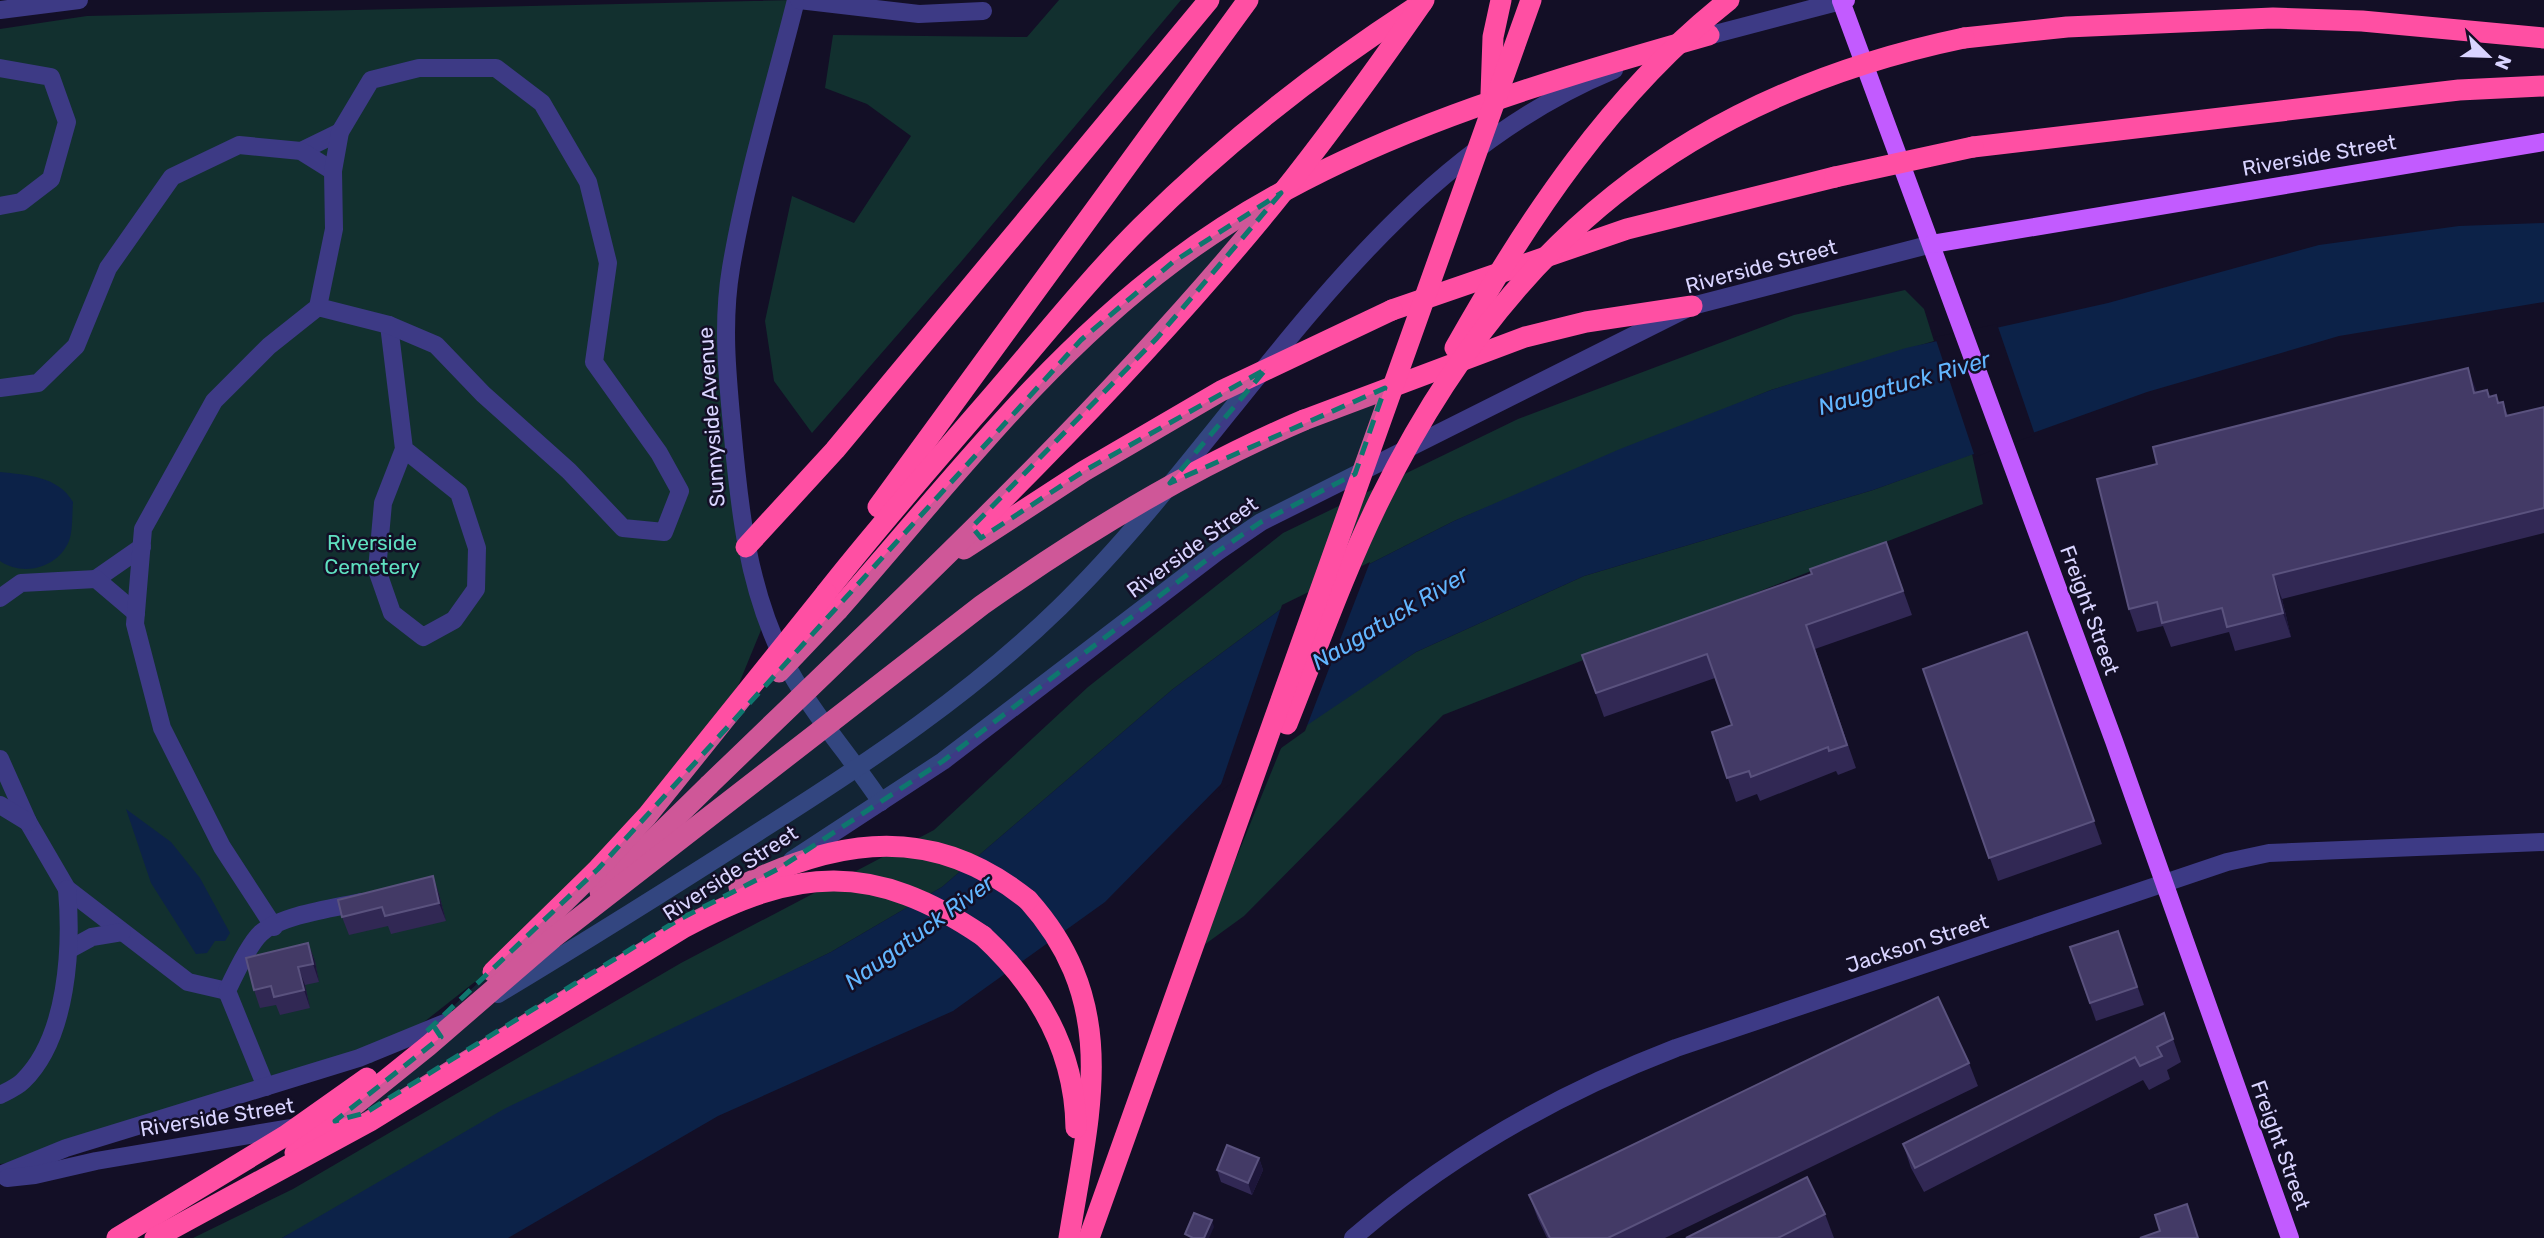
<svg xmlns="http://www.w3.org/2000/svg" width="2544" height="1238" font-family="Rubik,sans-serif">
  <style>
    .green { fill: #12302f }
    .water { fill: #0c2248 }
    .pier { fill: #130f26 }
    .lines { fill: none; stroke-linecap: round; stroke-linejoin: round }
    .minor { stroke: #3d3a85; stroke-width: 18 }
    .major { stroke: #c25bff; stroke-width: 18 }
    .highway { stroke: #ff4fa3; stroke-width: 21 }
    .highway-bridge { stroke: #ff4fa3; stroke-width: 21 }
    .wall { fill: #312854 }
    .shaded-wall { fill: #1d163a }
    .building { fill: #433a66; stroke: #5a527e; stroke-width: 2 }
    .marked { fill: #0f766e; fill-opacity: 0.2; stroke: #0f766e; stroke-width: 5; stroke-dasharray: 14 9; stroke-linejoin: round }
    .labels { text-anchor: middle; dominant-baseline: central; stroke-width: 5; stroke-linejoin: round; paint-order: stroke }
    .street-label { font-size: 21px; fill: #d9d4ff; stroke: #130f26 }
    .park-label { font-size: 21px; fill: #5fe0c0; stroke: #130f26 }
    .water-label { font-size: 23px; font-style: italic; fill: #62b6ff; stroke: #130f26 }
  </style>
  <rect width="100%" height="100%" fill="#130f26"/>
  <g class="green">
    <polygon points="796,0 727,305 730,403 766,618 738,686 598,870 476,981 372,1063 339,1064 32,1161 0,1164 0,29 87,16"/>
    <polygon points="1059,0 1181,0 960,263 812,433 774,381 765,321 792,196 854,223 911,136 867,104 825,88 833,35 1027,37"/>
    <polygon points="1905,290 1924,309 1934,341 1771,390 1454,521 1281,609 1173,689 942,887 831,952 703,1015 282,1238 193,1238 293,1189 681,963 934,830 1088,687 1283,533 1518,419 1794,315"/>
    <polygon points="1972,454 1983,504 1443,715 1244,916 1182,961 1220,898 1286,736 1416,652 1584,576 1873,490"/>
  </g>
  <g class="water">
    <polygon points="2544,223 2544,302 2339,336 2147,392 1873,490 1584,576 1416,652 1224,781 1105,902 953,1011 718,1116 508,1238 282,1238 504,1109 831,952 942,887 1173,689 1281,609 1454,521 1620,449 1771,390 1906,348 2108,303 2319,245 2459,226"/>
    <path d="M0,472C27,475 58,476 73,502C72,514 73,530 69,541C58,568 23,577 0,561Z"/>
    <polygon points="126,809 171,842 200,878 230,933 225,941 215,941 207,953 196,954 151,883"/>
  </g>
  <g class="pier">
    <polygon points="1997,324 2035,435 1975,457 1935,337"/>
    <polygon points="1370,562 1305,731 1218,793 1282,605"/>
  </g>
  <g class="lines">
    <g class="minor">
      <path d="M796,0C774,88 746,178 731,268C722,321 727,373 732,426C739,506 747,585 783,658C808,709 849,754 881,802"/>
      <polyline points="799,0 919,14 983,11"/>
      <polyline points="0,10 79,0"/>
      <polyline points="1696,39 1841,1"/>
      <polyline points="0,68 51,77 67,122 51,179 21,202 0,206"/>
      <polyline points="301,151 340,132"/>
      <polyline points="389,325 404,449 383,503 377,570 392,613 423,637 454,620 476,589 477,548 459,493 404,449"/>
      <polyline points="0,388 38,383 76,346 108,268 172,177 239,145 301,151 333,171"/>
      <polyline points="96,579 142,547"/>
      <polyline points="0,598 21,583 96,579 136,613"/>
      <polyline points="0,759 28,822 67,889 188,982 227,991"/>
      <polyline points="0,805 28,822"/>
      <polyline points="792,860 943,761 1217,552 1261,522 1692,306 1932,244"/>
      <polyline points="274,927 222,847 162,728 135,624 143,529 214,401 269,346 318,307 334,229 333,171 340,132 371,80 419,68 496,68 542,103 588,182 608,263 594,362 659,453 680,491 664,532 623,528 569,471 483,394 436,345 389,325 318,307"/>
      <polyline points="70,949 92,937 122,932"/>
      <path d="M498,994C588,940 677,884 766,827C870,761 972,693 1060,607C1242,429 1368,171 1614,70"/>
      <path d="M266,1087L227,991C234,976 249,944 261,933C281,915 334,908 361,902"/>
      <path d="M0,1095C8,1091 17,1087 23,1081C68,1037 72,947 67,889"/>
      <polyline points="0,1175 66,1148 359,1058 452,1020"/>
      <polyline points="7,1178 35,1175 96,1161 296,1127"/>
      <path d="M1353,1238C1449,1155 1559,1093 1676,1048L2227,862L2269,853L2544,842"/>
    </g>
    <g class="major">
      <polyline points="1846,0 1841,1 2114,741 2290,1238"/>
      <polyline points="1932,244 2544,142"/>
    </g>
    <g class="highway">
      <polyline points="1964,38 2067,27 2273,18 2362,21 2544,38"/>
      <polyline points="1491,94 1493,37 1501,0"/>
      <polyline points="1973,147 2459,90 2544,86"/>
      <polyline points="1392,310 1627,229 1835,177"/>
      <polyline points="1304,420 1525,337 1586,322 1692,306"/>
      <polyline points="878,507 1248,0"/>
      <polyline points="746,547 835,450 1209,0"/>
      <path d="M826,593C873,533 923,476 973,418C1029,355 1081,287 1141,227C1226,142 1321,68 1422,3"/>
      <path d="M838,610C944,490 1044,358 1173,262C1329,144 1523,88 1709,35"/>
      <polyline points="600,892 709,785"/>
      <path d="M1028,900C1122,1005 1089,1112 1069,1238"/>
      <path d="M983,936C1038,987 1075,1051 1076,1128"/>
    </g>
    <g class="highway-bridge">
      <polyline points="1835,177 1973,147"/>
      <path d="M1455,348C1527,220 1612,92 1729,0"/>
      <polyline points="964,549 1084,471 1221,391 1392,310"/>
      <polyline points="779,672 838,610"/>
      <path d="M1287,724C1317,649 1344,572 1380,499C1505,244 1686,96 1964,38"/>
      <path d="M709,785C898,602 1093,422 1261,219C1319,149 1372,75 1424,0"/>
      <path d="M739,887C841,837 934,824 1028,900"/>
      <polyline points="493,972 598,869 647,816 826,593"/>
      <path d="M295,1153L428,1046L553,938L982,605C1084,533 1189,469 1304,420"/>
      <polyline points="117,1238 285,1136 367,1078"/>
      <path d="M155,1238L370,1121L683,928C796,867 873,861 983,936"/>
      <polyline points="1089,1238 1531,0"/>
    </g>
  </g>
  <g class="wall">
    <polygon points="2487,390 2490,397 2499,403 2503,402 2508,416 2544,407 2544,533 2282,599 2291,637 2235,651 2229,632 2171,647 2163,626 2137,632 2129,609 2477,392"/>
    <polygon points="1886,542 1912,615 1815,649 1856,768 1838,775 1836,771 1760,801 1757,794 1736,802 1712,732 1732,725 1715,678 1604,717 1582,655 1812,574"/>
    <polygon points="2027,632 2102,844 1998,881 1923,669"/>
    <polygon points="433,876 439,894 446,921 391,934 388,926 349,935 342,917"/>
    <polygon points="2118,931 2144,1005 2096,1021 2070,947"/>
    <polygon points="308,943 315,961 319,982 305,985 310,1008 280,1015 276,1005 260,1008 254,990"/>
    <polygon points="2164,1013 2181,1062 2167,1070 2170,1079 2149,1090 2143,1080 1924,1192 1911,1168 1903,1144"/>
    <polygon points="1969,1063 1978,1086 1665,1238 1547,1238 1538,1219 1529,1195"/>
    <polygon points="1259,1158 1263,1170 1252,1195 1221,1182 1217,1170"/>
    <polygon points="1825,1214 1834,1238 1686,1238"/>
  </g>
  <g class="shaded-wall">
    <polygon points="2468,368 2477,392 2483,417 2474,393"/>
    <polygon points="2273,575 2282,599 2291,637 2283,613"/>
    <polygon points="433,876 439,894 446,921 439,903"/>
    <polygon points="308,943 315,961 319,982 313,964"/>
    <polygon points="298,967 305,985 310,1008 304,990"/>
    <polygon points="1259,1158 1263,1170 1252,1195 1248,1183"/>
    <polygon points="1212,1220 1214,1227 1209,1238 1204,1238"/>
  </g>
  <g class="building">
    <polygon points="2468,368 2474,393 2487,390 2489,397 2496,395 2498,403 2503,402 2506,416 2544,407 2544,508 2273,575 2283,613 2227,627 2222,608 2162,623 2157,602 2129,609 2097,479 2157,464 2153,447"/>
    <polygon points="1886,542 1903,591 1806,625 1847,745 1829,751 1828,747 1751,777 1749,771 1727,778 1712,732 1732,725 1707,654 1596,693 1582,655 1812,574 1810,569"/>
    <polygon points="2027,632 2094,821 1989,858 1923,669"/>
    <polygon points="433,876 439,903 385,916 382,907 342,917 338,900"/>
    <polygon points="2118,931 2137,987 2090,1003 2070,947"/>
    <polygon points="308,943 313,964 298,967 304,990 274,997 271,986 254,990 246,958"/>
    <polygon points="1938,997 1969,1063 1608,1238 1550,1238 1529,1195"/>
    <polygon points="2164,1013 2173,1039 2157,1047 2162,1056 2140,1066 2135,1057 1915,1168 1903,1144"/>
    <polygon points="1227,1145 1259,1158 1248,1183 1217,1170"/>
    <polygon points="1807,1177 1825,1214 1778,1238 1686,1238"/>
    <polygon points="2187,1204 2198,1238 2140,1238 2160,1231 2155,1215"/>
    <polygon points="1194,1213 1212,1220 1204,1238 1193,1238 1185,1234"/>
  </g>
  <path class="marked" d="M1281,193L1157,338L972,527L981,538L1084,471L1266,369L1170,483L1385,388L1355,474L1261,522L1217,552L943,761L778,869L678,920L365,1113L335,1121L441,1037L435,1028L426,1032L598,869L1081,340L1173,262Z"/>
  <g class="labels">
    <g class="street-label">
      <text transform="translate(2319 155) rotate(-10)">Riverside Street</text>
      <text transform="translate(1761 266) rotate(-15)">Riverside Street</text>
      <text transform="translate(711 417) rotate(-94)">Sunnyside Avenue</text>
      <text transform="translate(1192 547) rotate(-36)">Riverside Street</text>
      <text transform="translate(2090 610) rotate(70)">Freight Street</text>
      <text transform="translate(730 873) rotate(-33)">Riverside Street</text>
      <text transform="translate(1917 943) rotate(-18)">Jackson Street</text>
      <text transform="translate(217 1117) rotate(-9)">Riverside Street</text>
      <text transform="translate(2281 1145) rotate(70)">Freight Street</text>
    </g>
    <g class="park-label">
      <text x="372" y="542">Riverside<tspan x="372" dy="24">Cemetery</tspan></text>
    </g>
    <g class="water-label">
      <text transform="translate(1904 383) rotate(-16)">Naugatuck River</text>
      <text transform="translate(1390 618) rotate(-31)">Naugatuck River</text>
      <text transform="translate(919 932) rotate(-36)">Naugatuck River</text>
    </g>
  </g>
  <g transform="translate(2488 56) rotate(113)" stroke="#130f26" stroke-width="5" paint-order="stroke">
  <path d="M0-5L12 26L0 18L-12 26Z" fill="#d9d4ff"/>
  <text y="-10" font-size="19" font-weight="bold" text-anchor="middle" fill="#d9d4ff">N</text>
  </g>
</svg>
